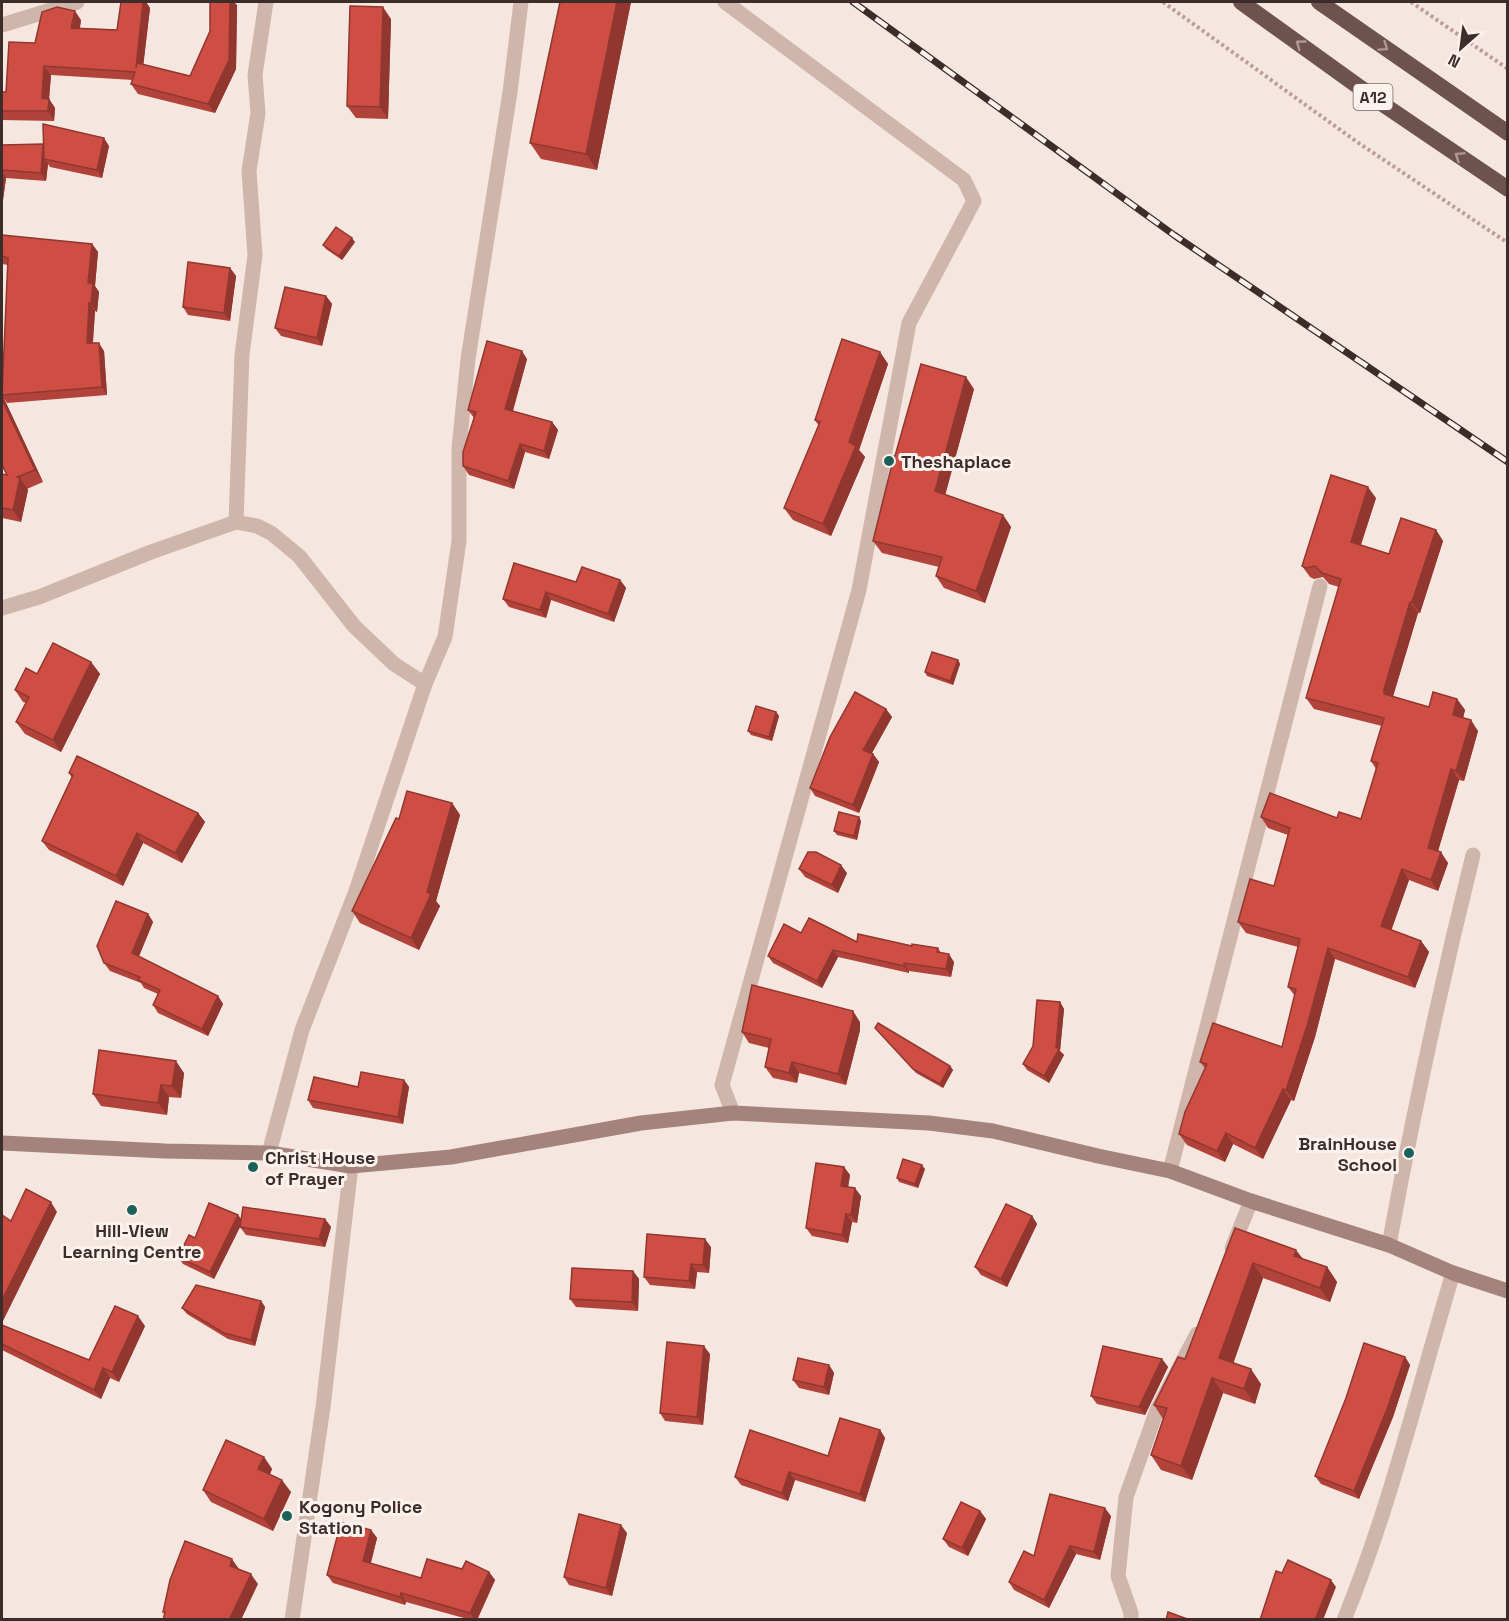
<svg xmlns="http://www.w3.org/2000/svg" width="1509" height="1621" font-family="'Space Grotesk',sans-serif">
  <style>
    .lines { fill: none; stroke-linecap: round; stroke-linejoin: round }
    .path { stroke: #bb9e94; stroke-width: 4; stroke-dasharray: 3 3; stroke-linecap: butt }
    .minor { stroke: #cfb5aa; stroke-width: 15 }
    .secondary { stroke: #a3837b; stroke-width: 15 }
    .trunk { stroke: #6e524d; stroke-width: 16 }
    .rail-casing { stroke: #3c2d2a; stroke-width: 7 }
    .rail { stroke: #fcf2ed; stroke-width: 4.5; stroke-dasharray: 14; stroke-linecap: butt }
    .wall { fill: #b2433a }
    .shaded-wall { fill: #913730 }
    .building { fill: #cf4e44; stroke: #913730; stroke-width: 1.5 }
    .oneway { stroke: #ae9a95 }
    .poi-dot { fill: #1b615a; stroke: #fcf2ed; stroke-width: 2 }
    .labels { text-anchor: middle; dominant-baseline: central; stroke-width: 6; stroke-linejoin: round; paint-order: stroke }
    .shield { fill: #fcf2ed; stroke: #766864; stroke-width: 1.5 }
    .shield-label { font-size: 16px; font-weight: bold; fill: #3c2d2a }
    .poi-label { font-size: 18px; font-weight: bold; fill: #3c2d2a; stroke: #fcf2ed; text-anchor: start }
  </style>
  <rect width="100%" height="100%" fill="#f5e7e0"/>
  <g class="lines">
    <g class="path">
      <polyline points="1163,2 1357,142 1508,243"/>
      <polyline points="1411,2 1508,69"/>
    </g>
    <g class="minor">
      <polyline points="725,2 964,180 974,201 909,323 859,590 722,1085 733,1113"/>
      <polyline points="2,25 77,2"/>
      <polyline points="236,522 242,355 255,255 249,171 258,113 255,75 266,2"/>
      <polyline points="2,608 39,597 151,552 236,522 257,526 271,533 299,556 354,626 394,664 425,684"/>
      <polyline points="269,1153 302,1030 356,891 425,684 445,637 459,541 459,448 468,359 510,92 521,2"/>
      <polyline points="1170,1171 1320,586"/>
      <path d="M1389,1245C1413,1114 1441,984 1473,855"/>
      <polyline points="1232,1248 1251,1201"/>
      <polyline points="292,1620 323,1407 351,1166"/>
      <polyline points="1131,1620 1131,1613 1118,1576 1126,1497 1157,1410 1197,1334"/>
      <path d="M1344,1620C1390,1508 1418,1389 1453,1273"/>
    </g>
    <polyline class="secondary" points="2,1143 165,1151 269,1153 351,1166 451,1157 641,1123 733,1113 929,1123 993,1131 1098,1156 1170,1171 1251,1201 1389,1245 1453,1273 1508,1291"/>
    <g class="trunk">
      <polyline points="1241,2 1387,107 1508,189"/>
      <polyline points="1319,2 1508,133"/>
    </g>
    <g class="rail-casing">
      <polyline id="rail" points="853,2 1174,235 1508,462"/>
    </g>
    <use href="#rail" class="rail"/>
  </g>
  <g class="wall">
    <polygon points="121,2 146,2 150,8 143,65 190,76 237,5 236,69 215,113 138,94 131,84 133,80 51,75 49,99 55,108 54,121 2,120 2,92 6,92 35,43 81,20 80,28 117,30"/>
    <polygon points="560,2 631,2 597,170 541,159 530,143"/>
    <polygon points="391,19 388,119 356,118 347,106"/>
    <polygon points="2,145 109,146 102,178 50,167 48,164 46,181 6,178 2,207"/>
    <polygon points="2,235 92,244 98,252 95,286 99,292 97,312 95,311 93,343 104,351 107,395 7,403 3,397 43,482 27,489 28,490 21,522 2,518 2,474 7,475 2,392 8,265 2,264"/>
    <polygon points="355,242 342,260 326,249 323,245"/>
    <polygon points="230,268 236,276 230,321 188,315 183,307"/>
    <polygon points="326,296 332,304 322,346 281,336 275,328"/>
    <polygon points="880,352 888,364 859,450 865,457 831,536 793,520 784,508 819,426 815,420"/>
    <polygon points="527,359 513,411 552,422 558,430 549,459 525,452 514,489 469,475 463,466 474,418 468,410"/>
    <polygon points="974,389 945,495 1003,515 1011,527 985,603 944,588 936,576 939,567 882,553 873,541 895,456"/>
    <polygon points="1376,498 1361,545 1389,554 1436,530 1443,541 1420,613 1418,613 1393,696 1429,707 1457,699 1465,710 1463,718 1478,731 1464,781 1459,780 1438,851 1448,863 1438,891 1409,880 1391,930 1421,941 1429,952 1415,988 1335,959 1315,1037 1294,1101 1291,1100 1263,1159 1233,1144 1225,1162 1187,1145 1179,1134 1205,1068 1200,1062 1282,1047 1295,996 1288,987 1298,947 1246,933 1238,922 1274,886 1288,835 1268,828 1261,817 1361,819 1376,769 1371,761 1382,726 1314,709 1306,698 1339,587 1329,584 1323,577 1314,579 1310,577 1302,566"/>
    <polygon points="620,580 626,588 614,622 551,600 546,618 509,607 503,599 576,582"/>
    <polygon points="958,660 960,664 953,685 927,676 925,672"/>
    <polygon points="91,662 100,674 61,752 25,734 16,722 26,703 23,702 15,690 37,674"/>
    <polygon points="886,709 892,717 872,753 873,754 879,762 859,813 815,796 810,788"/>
    <polygon points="776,712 779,716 772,741 751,735 748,731"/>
    <polygon points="69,773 198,813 205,822 182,863 143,843 123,886 49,850 42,841 72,778"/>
    <polygon points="452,803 460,815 436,901 440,906 419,950 360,923 352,911 399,819"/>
    <polygon points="861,821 857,840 837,835 834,831"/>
    <polygon points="799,869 847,873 838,893 805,877"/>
    <polygon points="148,914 153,922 139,956 218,996 223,1004 208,1036 158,1013 153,1005 158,994 144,988 141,983 110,971 104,963"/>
    <polygon points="801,933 857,942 938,948 941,953 954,962 951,977 909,971 909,973 838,957 822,988 773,963 768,956"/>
    <polygon points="1060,1002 1064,1009 1060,1051 1064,1055 1049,1083 1027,1070 1023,1064"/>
    <polygon points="860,1022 860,1030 846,1085 799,1073 797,1083 773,1078 765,1067 769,1048 749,1043 742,1032"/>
    <polygon points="875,1028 950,1066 953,1070 943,1088 916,1073"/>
    <polygon points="184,1073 181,1098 169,1097 167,1115 101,1106 93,1094"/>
    <polygon points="404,1080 409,1087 403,1124 313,1108 308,1100 358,1087"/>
    <polygon points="844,1167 850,1175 848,1187 861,1196 857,1223 852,1222 848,1243 812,1236 806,1228"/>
    <polygon points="925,1169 918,1188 899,1182 897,1178"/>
    <polygon points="1032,1216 1037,1224 1007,1287 981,1275 975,1267"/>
    <polygon points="241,1219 325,1219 331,1227 325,1247 246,1235 240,1227 214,1279 183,1264 178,1257 195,1238"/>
    <polygon points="1235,1228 1303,1259 1327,1267 1337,1282 1330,1302 1263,1278 1233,1363 1261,1384 1255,1404 1223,1393 1192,1480 1161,1470 1151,1455 1163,1419 1154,1405 1185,1359"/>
    <polygon points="711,1247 709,1273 697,1272 695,1289 650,1285 644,1277"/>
    <polygon points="633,1271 639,1279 638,1311 576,1307 570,1299"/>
    <polygon points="261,1301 265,1307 255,1346 228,1339 187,1314 182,1308"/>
    <polygon points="2,1325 89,1360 145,1326 119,1382 110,1378 101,1399 2,1350"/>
    <polygon points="710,1354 703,1425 665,1421 660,1413"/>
    <polygon points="1405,1357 1410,1365 1393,1417 1359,1499 1321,1484 1315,1476"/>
    <polygon points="1162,1359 1168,1367 1145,1415 1097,1404 1091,1396"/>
    <polygon points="829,1365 834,1373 829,1395 799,1388 793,1380"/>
    <polygon points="880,1430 885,1438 865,1502 795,1480 788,1501 741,1485 735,1477 828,1456"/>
    <polygon points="264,1457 272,1469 270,1474 291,1492 273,1531 211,1502 203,1490"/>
    <polygon points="980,1511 986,1519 968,1556 949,1547 943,1539"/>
    <polygon points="1111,1516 1100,1560 1076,1554 1049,1608 1014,1590 1009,1582 1034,1556"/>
    <polygon points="371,1530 377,1538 371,1563 421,1578 462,1569 489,1572 495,1580 477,1620 471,1620 406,1602 405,1605 333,1583 327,1575"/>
    <polygon points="627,1533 612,1596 569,1585 564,1577"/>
  </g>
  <g class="shaded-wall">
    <polygon points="143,2 146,2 150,8 142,77 136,68"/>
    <polygon points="230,2 234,2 237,5 236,69 215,113 208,104"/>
    <polygon points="617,2 631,2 597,170 586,154"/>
    <polygon points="383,7 391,19 388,119 380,107"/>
    <polygon points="75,11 81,20 78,37 71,28"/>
    <polygon points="44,66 51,75 49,99 55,108 54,121 48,111 42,98"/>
    <polygon points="104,138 109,146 102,178 97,170"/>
    <polygon points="43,144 49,152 44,159 48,164 46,181 41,173"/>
    <polygon points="2,171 6,178 2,207"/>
    <polygon points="352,238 355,242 342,260 339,256"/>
    <polygon points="92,244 98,252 95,286 99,292 97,312 91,304 88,283"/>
    <polygon points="230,268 236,276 230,321 224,313"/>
    <polygon points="326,296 332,304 322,346 317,338"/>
    <polygon points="89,303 95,311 92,351 87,343"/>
    <polygon points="99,343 104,351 107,395 102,387"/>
    <polygon points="522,351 527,359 511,417 505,409"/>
    <polygon points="880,352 888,364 859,450 865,457 831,536 823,524"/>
    <polygon points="966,377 974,389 943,503 935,491"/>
    <polygon points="2,394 43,482 35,470 2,400"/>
    <polygon points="552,422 558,430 549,459 544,451"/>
    <polygon points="520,444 525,452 514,489 508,481"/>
    <polygon points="20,478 28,490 21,522 13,510"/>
    <polygon points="1368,487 1376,498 1358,553 1351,542"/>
    <polygon points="1003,515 1011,527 985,603 976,591"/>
    <polygon points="1436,530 1443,541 1420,613 1412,602"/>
    <polygon points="620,580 626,588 614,622 608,614"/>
    <polygon points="546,592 551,600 546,618 540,610"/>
    <polygon points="1410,602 1418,613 1392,700 1384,694 1384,689"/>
    <polygon points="958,660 960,664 953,685 950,681"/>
    <polygon points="91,662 100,674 61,752 53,740"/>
    <polygon points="1457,699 1465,710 1461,726 1453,715"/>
    <polygon points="886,709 892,717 869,758 863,750"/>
    <polygon points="776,712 779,716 772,741 769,737"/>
    <polygon points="1471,720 1478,731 1464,781 1456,771"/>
    <polygon points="873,754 879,762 859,813 853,805"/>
    <polygon points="1451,769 1459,780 1436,858 1428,848"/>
    <polygon points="452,803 460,815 436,901 440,906 419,950 411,938 427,892"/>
    <polygon points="198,813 205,822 182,863 175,853"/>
    <polygon points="859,817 861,821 857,840 854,836"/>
    <polygon points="137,833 143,843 123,886 116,876"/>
    <polygon points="1441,852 1448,863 1438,891 1431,880"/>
    <polygon points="841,865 847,873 838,893 832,885"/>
    <polygon points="1402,869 1409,880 1389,937 1381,926"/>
    <polygon points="148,914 153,922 137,961 132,953"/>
    <polygon points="1421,941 1429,952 1415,988 1408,977"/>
    <polygon points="1328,948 1335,959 1315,1037 1294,1101 1286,1090"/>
    <polygon points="833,950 838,957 822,988 817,981"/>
    <polygon points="949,954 954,962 951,977 946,969"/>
    <polygon points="904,963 909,971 909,973 904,966"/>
    <polygon points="218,996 223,1004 208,1036 202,1029"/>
    <polygon points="1060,1002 1064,1009 1060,1051 1064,1055 1049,1083 1044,1076 1056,1047"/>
    <polygon points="853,1011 860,1022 860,1030 846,1085 838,1074"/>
    <polygon points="176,1061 184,1073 181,1098 172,1086"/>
    <polygon points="792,1062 799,1073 797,1083 789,1073"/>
    <polygon points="950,1066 953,1070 943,1088 940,1084"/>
    <polygon points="404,1080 409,1087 403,1124 398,1117"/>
    <polygon points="161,1085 169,1097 167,1115 158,1103"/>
    <polygon points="1283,1089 1291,1100 1263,1159 1255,1148"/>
    <polygon points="1226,1133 1233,1144 1225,1162 1217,1151"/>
    <polygon points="922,1165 925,1169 918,1188 915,1184"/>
    <polygon points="844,1167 850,1175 847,1194 841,1186"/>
    <polygon points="855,1188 861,1196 857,1223 851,1215"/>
    <polygon points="51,1202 57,1212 2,1323 2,1300"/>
    <polygon points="846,1214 852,1222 848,1243 842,1235"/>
    <polygon points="238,1215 243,1221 214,1279 210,1272"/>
    <polygon points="1032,1216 1037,1224 1007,1287 1001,1279"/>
    <polygon points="325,1219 331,1227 325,1247 319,1239"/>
    <polygon points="705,1239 711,1247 709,1273 703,1265"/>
    <polygon points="1296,1250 1307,1264 1294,1256"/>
    <polygon points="1253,1263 1263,1278 1230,1373 1219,1358"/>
    <polygon points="691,1264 697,1272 695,1289 689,1281"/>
    <polygon points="1327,1267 1337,1282 1330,1302 1320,1288"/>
    <polygon points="633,1271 639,1279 638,1311 632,1302"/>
    <polygon points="261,1301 265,1307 255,1346 251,1340"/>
    <polygon points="138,1316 145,1326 119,1382 112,1372"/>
    <polygon points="704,1346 710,1354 703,1425 697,1417"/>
    <polygon points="1405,1357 1410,1365 1393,1417 1359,1499 1354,1491"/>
    <polygon points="1162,1359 1168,1367 1145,1415 1139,1407"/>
    <polygon points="829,1365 834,1373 829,1395 824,1387"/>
    <polygon points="103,1368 110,1378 101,1399 94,1390"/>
    <polygon points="1251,1369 1261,1384 1255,1404 1244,1389"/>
    <polygon points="1212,1378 1223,1393 1192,1480 1181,1466"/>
    <polygon points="880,1430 885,1438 865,1502 860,1494"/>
    <polygon points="264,1457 272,1469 267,1481 258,1469"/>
    <polygon points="789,1472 795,1480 788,1501 782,1493"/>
    <polygon points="282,1480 291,1492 273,1531 264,1519"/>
    <polygon points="1105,1508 1111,1516 1100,1560 1094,1552"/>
    <polygon points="980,1511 986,1519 968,1556 962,1548"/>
    <polygon points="621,1525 627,1533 612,1596 606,1588"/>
    <polygon points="371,1530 377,1538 369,1569 363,1561"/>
    <polygon points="1070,1546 1076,1554 1049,1608 1044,1600"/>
    <polygon points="232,1559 239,1569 237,1576 230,1566"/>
    <polygon points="489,1572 495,1580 477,1620 475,1620 470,1613"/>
    <polygon points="251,1574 258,1584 241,1620 229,1620"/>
    <polygon points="1331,1580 1336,1587 1323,1620 1315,1620"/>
    <polygon points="401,1593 406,1602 405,1605 400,1597"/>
  </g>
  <g class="building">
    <polygon points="121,2 143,2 136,68 137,63 190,76 210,31 210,2 230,2 229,60 208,104 131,84 135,72 44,66 42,98 49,99 48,111 2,111 2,92 6,92 9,42 35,43 42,12 57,7 75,11 71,28 117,30"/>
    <polygon points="560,2 617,2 586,154 530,143"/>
    <polygon points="350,6 383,7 380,107 347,106"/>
    <polygon points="43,124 104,138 97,170 44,159"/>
    <polygon points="43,144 41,173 2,170 2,145"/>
    <polygon points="336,227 352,238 339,256 323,245"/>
    <polygon points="2,235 92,244 88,283 93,284 91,304 89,303 87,343 99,343 102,387 2,395 8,258 2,256"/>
    <polygon points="188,262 230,268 224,313 183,307"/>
    <polygon points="285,287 326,296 317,338 275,328"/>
    <polygon points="842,339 880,352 849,442 856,446 823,524 784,508 820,422 815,420"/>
    <polygon points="487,341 522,351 505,409 552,422 544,451 520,444 508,481 463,466 463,452 476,412 468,410"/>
    <polygon points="921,364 966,377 935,491 1003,515 976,591 936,576 942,557 873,541 894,456 895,456"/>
    <polygon points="2,400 35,470 17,477 20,478 13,510 2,508 2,474 7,475 2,465"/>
    <polygon points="1331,475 1368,487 1351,542 1389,554 1401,518 1436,530 1412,602 1410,602 1384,689 1384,694 1429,707 1433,692 1457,699 1453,715 1471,720 1456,771 1451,769 1428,848 1441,852 1431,880 1402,869 1381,926 1421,941 1408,977 1328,948 1307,1026 1286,1090 1283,1089 1255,1148 1226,1133 1217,1151 1179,1134 1185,1112 1207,1064 1200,1062 1213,1023 1282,1047 1296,989 1288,987 1300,939 1238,922 1250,879 1274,886 1290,828 1261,817 1270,793 1337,818 1339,812 1361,819 1378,763 1371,761 1384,718 1306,698 1341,579 1322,573 1315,566 1306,568 1302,566"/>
    <polygon points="514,563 576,582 582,567 620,580 608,614 546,592 540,610 503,599"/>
    <polygon points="53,643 91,662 53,740 16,722 29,697 15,690 26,668 37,674"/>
    <polygon points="932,652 958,660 950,681 925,672"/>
    <polygon points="855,692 886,709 863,750 873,754 853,805 810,788 830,737"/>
    <polygon points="756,706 776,712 769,737 748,731"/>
    <polygon points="77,756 198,813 175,853 137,833 116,876 42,841 73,775 69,773"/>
    <polygon points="407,791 452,803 427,892 431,894 411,938 352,911 396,818 399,819"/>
    <polygon points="839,812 859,817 854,836 834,831"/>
    <polygon points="808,852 816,852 841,865 832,885 799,869"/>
    <polygon points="116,901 148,914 132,953 218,996 202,1029 153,1005 160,990 138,980 140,977 104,963 97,946"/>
    <polygon points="809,918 857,942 858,934 912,946 912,944 938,948 937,952 949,954 946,969 904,963 904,966 833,950 817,981 768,956 784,924 801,933"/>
    <polygon points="752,985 853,1011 853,1019 838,1074 792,1062 789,1073 765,1067 771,1039 742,1032"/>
    <polygon points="1037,1000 1060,1002 1056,1047 1059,1049 1044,1076 1023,1064 1033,1046"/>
    <polygon points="878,1023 950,1066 940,1084 913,1069 875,1028"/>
    <polygon points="99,1050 176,1061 172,1086 161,1085 158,1103 93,1094"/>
    <polygon points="361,1072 404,1080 398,1117 308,1100 314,1077 358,1087"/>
    <polygon points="903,1159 922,1165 915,1184 897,1178"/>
    <polygon points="816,1163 844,1167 841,1186 855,1188 851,1215 846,1214 842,1235 806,1228"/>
    <polygon points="26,1189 51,1202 2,1300 2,1215 11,1221"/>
    <polygon points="209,1203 238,1215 210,1272 178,1257 189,1235 195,1238"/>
    <polygon points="1006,1204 1032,1216 1001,1279 975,1267"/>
    <polygon points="243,1207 325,1219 319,1239 240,1227"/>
    <polygon points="1235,1228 1296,1250 1294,1256 1327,1267 1320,1288 1253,1263 1219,1358 1251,1369 1244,1389 1212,1378 1181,1466 1151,1455 1167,1408 1154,1405 1178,1357 1185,1359"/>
    <polygon points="647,1234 705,1239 703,1265 691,1264 689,1281 644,1277"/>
    <polygon points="572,1268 633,1271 632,1302 570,1299"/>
    <polygon points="196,1285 261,1301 251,1340 224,1333 182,1308"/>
    <polygon points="115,1306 138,1316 112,1372 103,1368 94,1390 2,1344 2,1325 89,1360"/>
    <polygon points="667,1342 704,1346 697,1417 660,1413"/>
    <polygon points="1364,1343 1405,1357 1387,1409 1354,1491 1315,1476 1346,1398"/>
    <polygon points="1103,1346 1162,1359 1139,1407 1091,1396"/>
    <polygon points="798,1358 829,1365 824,1387 793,1380"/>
    <polygon points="840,1418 880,1430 860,1494 789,1472 782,1493 735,1477 750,1430 828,1456"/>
    <polygon points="226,1440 264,1457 258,1469 282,1480 264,1519 203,1490"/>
    <polygon points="1050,1494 1105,1508 1094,1552 1070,1546 1044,1600 1009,1582 1024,1551 1034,1556"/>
    <polygon points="961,1502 980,1511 962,1548 943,1539"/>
    <polygon points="579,1514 621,1525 606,1588 564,1577"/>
    <polygon points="341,1522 371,1530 363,1561 421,1578 427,1559 462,1569 466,1561 489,1572 470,1613 401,1593 400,1597 327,1575"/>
    <polygon points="185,1541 232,1559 230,1566 251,1574 229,1620 163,1620 165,1612 163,1612 170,1580"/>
    <polygon points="1288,1560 1331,1580 1315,1620 1260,1620 1276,1571 1282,1573"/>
    <polygon points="1168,1612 1190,1620 1166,1620"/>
  </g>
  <defs><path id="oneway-chevron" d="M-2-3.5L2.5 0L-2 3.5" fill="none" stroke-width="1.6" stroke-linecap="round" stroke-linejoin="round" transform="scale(1.5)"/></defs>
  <g class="oneway">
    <use href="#oneway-chevron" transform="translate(1300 44) rotate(-144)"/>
    <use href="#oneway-chevron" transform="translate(1384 47) rotate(35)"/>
    <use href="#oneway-chevron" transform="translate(1459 156) rotate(-146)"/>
  </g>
  <g class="poi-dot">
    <circle cx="889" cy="461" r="6"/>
    <circle cx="1409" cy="1153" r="6"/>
    <circle cx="253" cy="1167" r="6"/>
    <circle cx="132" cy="1210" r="6"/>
    <circle cx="287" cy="1516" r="6"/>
  </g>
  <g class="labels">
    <rect class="shield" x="1353.5" y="84" width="39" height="26" rx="4.5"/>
    <g class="shield-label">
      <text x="1373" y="97">A12</text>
    </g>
    <g class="poi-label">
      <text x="901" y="461">Theshaplace</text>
      <text x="1397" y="1143" text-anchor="end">BrainHouse<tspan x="1397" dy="21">School</tspan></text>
      <text x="265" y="1157">Christ House<tspan x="265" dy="21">of Prayer</tspan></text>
      <text x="132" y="1230" text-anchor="middle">Hill-View<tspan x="132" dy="21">Learning Centre</tspan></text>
      <text x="299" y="1506">Kogony Police<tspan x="299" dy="21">Station</tspan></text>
    </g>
  </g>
  <rect width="1509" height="1621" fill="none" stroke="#3c2d2a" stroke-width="6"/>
  <g transform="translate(1461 48) rotate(208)" stroke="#fcf2ed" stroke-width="4.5" paint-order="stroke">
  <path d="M0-4.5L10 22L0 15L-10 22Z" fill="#3c2d2a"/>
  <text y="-9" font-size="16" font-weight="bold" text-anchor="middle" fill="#3c2d2a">N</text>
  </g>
</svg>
